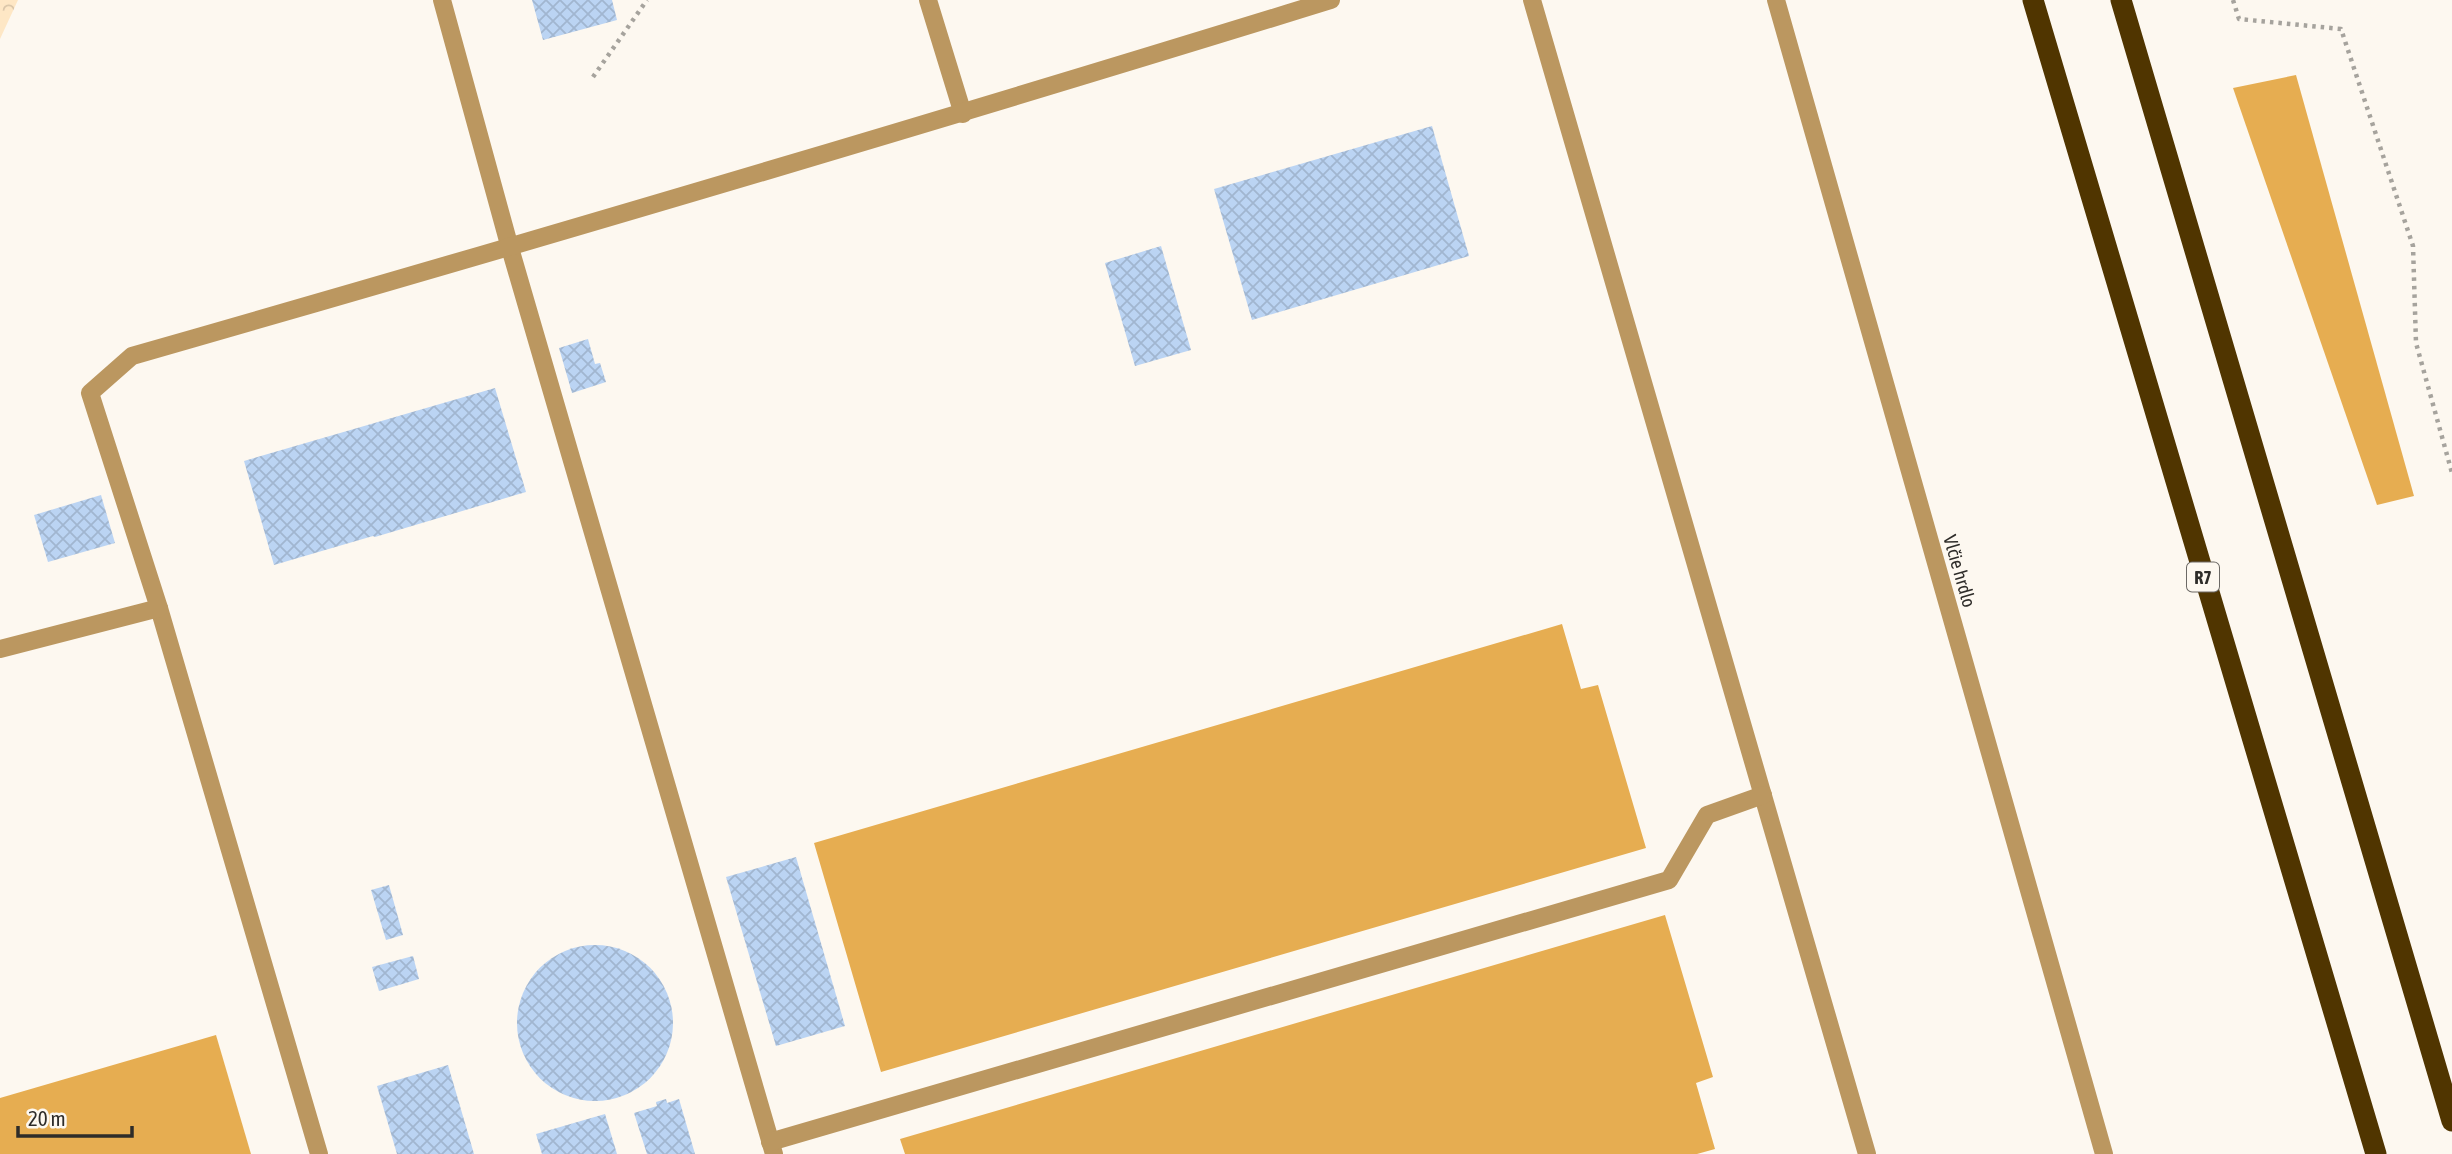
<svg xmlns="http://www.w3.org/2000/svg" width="2452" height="1154" font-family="'Asap Condensed',sans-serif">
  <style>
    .forest { fill: url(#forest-crowns) }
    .water { fill: #e6ad51 }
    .building { fill: url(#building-cross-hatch) }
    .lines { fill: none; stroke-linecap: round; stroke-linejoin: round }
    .path { stroke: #a6a39d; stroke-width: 4.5; stroke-dasharray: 3.5 5; stroke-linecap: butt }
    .lane { stroke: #bb9760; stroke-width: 18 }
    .street { stroke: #bb9760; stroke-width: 18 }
    .highway { stroke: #503500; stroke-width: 21 }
    .labels { text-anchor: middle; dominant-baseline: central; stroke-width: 5; stroke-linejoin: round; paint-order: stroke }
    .shield { fill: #fdf8f0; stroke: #6c6965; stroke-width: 2 }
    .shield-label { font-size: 18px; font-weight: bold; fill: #2e2c29 }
    .street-label { font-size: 19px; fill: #2e2c29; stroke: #fdf8f0 }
  </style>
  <defs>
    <pattern id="forest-crowns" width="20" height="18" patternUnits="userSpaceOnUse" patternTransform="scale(1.75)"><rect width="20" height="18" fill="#fee7c5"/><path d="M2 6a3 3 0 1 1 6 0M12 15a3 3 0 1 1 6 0" fill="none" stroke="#dac6a9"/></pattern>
    <pattern id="building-cross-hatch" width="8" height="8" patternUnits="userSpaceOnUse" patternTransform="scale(1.75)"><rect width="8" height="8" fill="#bbd4f3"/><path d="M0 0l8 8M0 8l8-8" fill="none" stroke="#a1b6d0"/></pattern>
  </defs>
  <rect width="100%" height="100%" fill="#fdf8f0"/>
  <polygon class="forest" points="0,0 18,0 0,39"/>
  <g class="water">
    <polygon points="2296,75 2414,496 2377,505 2233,88"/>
    <polygon points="1562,624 1581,689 1598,685 1646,848 881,1072 814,843"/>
    <polygon points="1665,915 1713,1077 1696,1083 1715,1149 1697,1154 905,1154 900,1139"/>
    <polygon points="216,1035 251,1154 0,1154 0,1098"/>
  </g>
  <g class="building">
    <polygon points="532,0 612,0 617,20 543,40"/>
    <polygon points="1432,126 1469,256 1252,320 1214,189"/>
    <polygon points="1161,246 1191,350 1135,366 1105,263"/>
    <polygon points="588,339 595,364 600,363 606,382 572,393 559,348"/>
    <polygon points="495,388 526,492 375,537 373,536 274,565 244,461"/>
    <polygon points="101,495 115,543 48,562 34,515"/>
    <polygon points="796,857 845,1026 776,1046 726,877"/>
    <polygon points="389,885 403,935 386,940 371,890"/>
    <circle cx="595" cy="1023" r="78"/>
    <polygon points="413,956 419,979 379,991 372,967"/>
    <polygon points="448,1065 474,1154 397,1154 377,1086"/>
    <polygon points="666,1099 667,1103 679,1099 695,1154 647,1154 634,1113 657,1106 656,1102"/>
    <polygon points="605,1114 617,1154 542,1154 536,1134"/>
  </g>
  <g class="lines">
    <g class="path">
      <polyline points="2233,0 2239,19 2341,29 2413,246 2416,343 2452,473"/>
      <polyline points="593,77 647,0"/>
    </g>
    <g class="lane">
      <polyline points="442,0 510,248 774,1154"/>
      <polyline points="928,0 963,114"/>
      <polyline points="1532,0 1867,1154"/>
      <polyline points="159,608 319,1154"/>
      <path d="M0,649L159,608L90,393L132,356C533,241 933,123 1331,0"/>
      <polyline points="770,1142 1669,880 1707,815 1763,795"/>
    </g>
    <polyline class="street" points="1776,0 2104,1154"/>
    <g class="highway">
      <polyline points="2033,0 2376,1154"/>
      <polyline points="2121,0 2452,1121"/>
    </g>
  </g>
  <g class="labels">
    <rect class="shield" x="2187" y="562.5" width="32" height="29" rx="5"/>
    <g class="shield-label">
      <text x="2203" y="577">R7</text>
    </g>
    <g class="street-label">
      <text transform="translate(1960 571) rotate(74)">Vlčie hrdlo</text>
    </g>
  </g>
  <path d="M18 1126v10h114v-10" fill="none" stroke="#2e2c29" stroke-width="3.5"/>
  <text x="28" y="1126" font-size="21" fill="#2e2c29" stroke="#fdf8f0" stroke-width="5" paint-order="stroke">20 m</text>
</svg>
